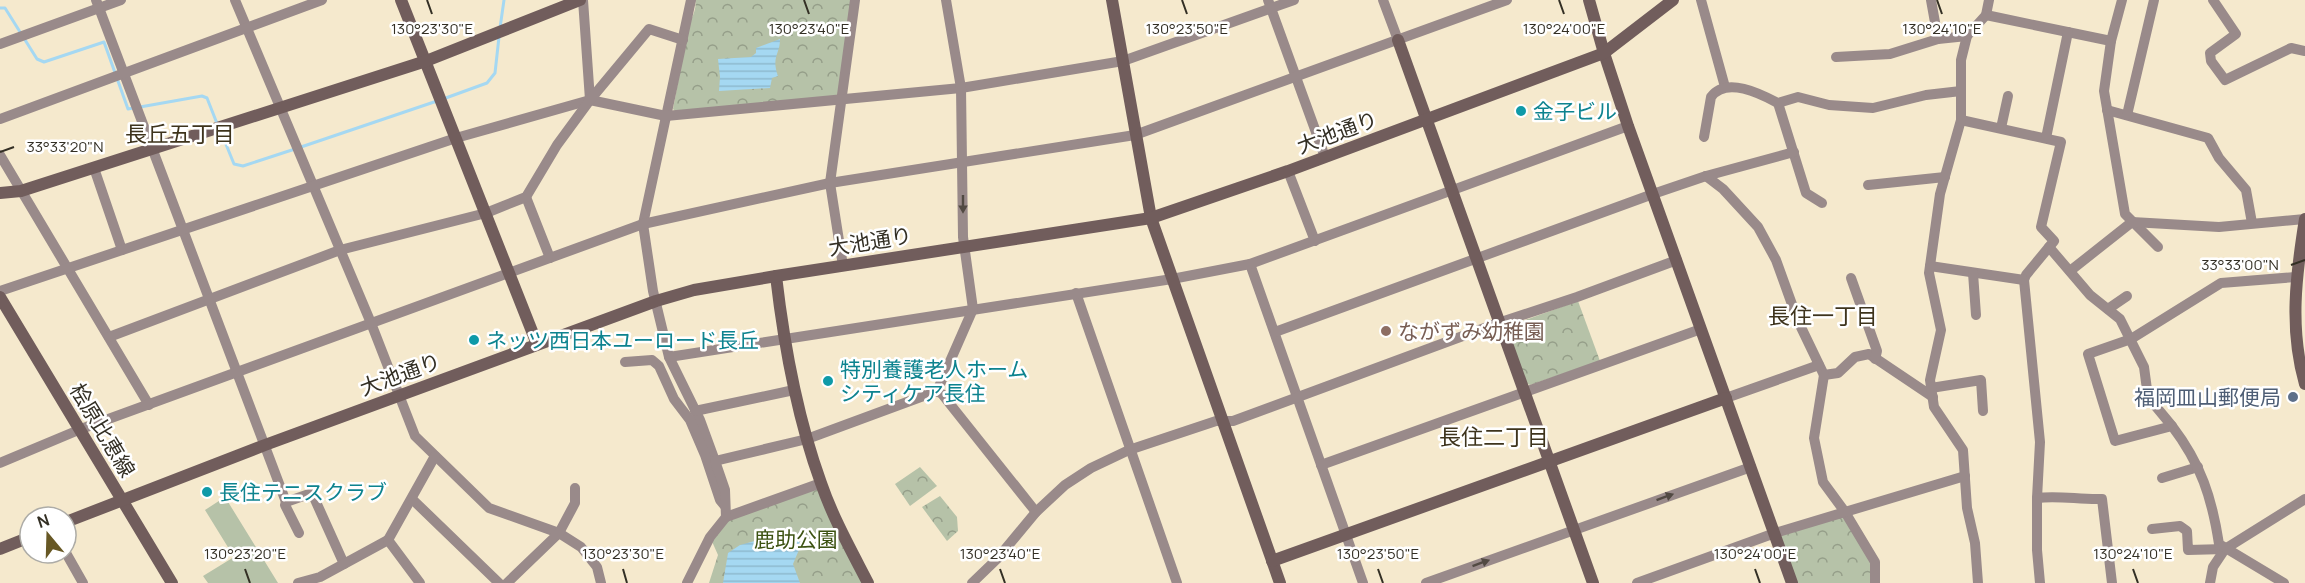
<svg xmlns="http://www.w3.org/2000/svg" width="2305" height="583" font-family="Manrope,'Noto Sans JP',sans-serif">
  <style>
    .forest { fill: url(#forest-crowns) }
    .pitch { fill: #b6c2a8 }
    .water { fill: url(#water-rules) }
    .lines { fill: none; stroke-linecap: round; stroke-linejoin: round }
    .stream { stroke: #a5d8f2; stroke-width: 3 }
    .street { stroke: #998a8a; stroke-width: 10 }
    .secondary { stroke: #715d5c; stroke-width: 12 }
    .oneway { fill: #524a43 }
    .ticks { fill: none; stroke: #332f24; stroke-width: 2 }
    .culture-dot { fill: #0f9aa8; stroke: #fff; stroke-width: 2 }
    .education-dot { fill: #8d6e63; stroke: #fff; stroke-width: 2 }
    .service-dot { fill: #5c6f8a; stroke: #fff; stroke-width: 2 }
    .labels { text-anchor: middle; dominant-baseline: central; stroke-width: 5; stroke-linejoin: round; paint-order: stroke }
    .culture-label { font-size: 21px; fill: #0d838f; stroke: #fff; text-anchor: start }
    .street-label { font-size: 21px; fill: #332f24; stroke: #fff }
    .education-label { font-size: 21px; fill: #785e54; stroke: #fff; text-anchor: start }
    .service-label { font-size: 21px; fill: #4e5e75; stroke: #fff; text-anchor: end }
    .park-label { font-size: 21px; fill: #3c5211; stroke: #fff }
    .neighbourhood-label { font-size: 22px; fill: #3e341d; stroke: #fff }
    .ticks-label { font-size: 15px; text-anchor: middle; fill: #332f24; stroke: #fff; stroke-width: 5; stroke-linejoin: round; paint-order: stroke }
  </style>
  <defs>
    <pattern id="forest-crowns" width="20" height="18" patternUnits="userSpaceOnUse" patternTransform="scale(1.5)"><rect width="20" height="18" fill="#b6c2a8"/><path d="M2 6a3 3 0 1 1 6 0M12 15a3 3 0 1 1 6 0" fill="none" stroke="#959e89"/></pattern>
    <pattern id="water-rules" width="6" height="5" patternUnits="userSpaceOnUse" patternTransform="scale(1.5)"><rect width="6" height="5" fill="#a5d8f2"/><path d="M0 2.5h6" fill="none" stroke="#8ebacf"/></pattern>
  </defs>
  <rect width="100%" height="100%" fill="#f5e9cd"/>
  <g class="forest">
    <path d="M695,0H852L839,98L676,112L673,109L689,23C693,17 697,7 695,0Z"/>
    <polygon points="1578,301 1600,361 1530,385 1526,383 1507,329 1509,326"/>
    <polygon points="920,467 937,486 910,506 895,484"/>
    <polygon points="821,483 868,583 709,583 718,555 710,537 722,520"/>
    <polygon points="940,496 957,517 958,531 947,541 922,507"/>
    <polygon points="1845,512 1875,562 1875,583 1792,583 1775,533"/>
  </g>
  <polygon class="pitch" points="225,497 278,583 208,583 203,576 234,557 205,510"/>
  <g class="water">
    <path d="M780,39C780,55 771,56 778,76L772,78L770,88L719,91L720,77L718,59L751,57L756,53V48Z"/>
    <polygon points="785,533 796,536 801,545 793,564 800,583 723,583 728,553 740,545"/>
  </g>
  <g class="lines">
    <g class="stream">
      <polyline points="0,8 5,8 37,59 44,62 104,42 128,109 133,108"/>
      <polyline points="500,28 504,0"/>
      <polyline points="443,99 487,83 495,73 499,37"/>
      <polyline points="140,107 202,96 207,98 218,126"/>
      <polyline points="221,132 234,164 243,166 295,149"/>
      <polyline points="301,147 437,101"/>
    </g>
    <g class="street">
      <polyline points="96,0 286,502 312,493 344,564"/>
      <polyline points="235,0 371,323 415,436 489,508 559,533 581,547 597,567 601,583"/>
      <polyline points="583,0 590,100"/>
      <polyline points="691,0 643,224 653,291 669,357 700,420 715,461"/>
      <polyline points="1268,0 1325,157"/>
      <polyline points="1383,0 1398,40"/>
      <polyline points="1701,0 1725,87"/>
      <polyline points="1931,0 1938,39"/>
      <polyline points="2213,0 2236,34 2210,53 2211,61 2225,80 2291,48 2305,51"/>
      <polyline points="1986,15 2111,41 2122,0"/>
      <polyline points="2111,41 2104,91 2125,214 2158,247"/>
      <polyline points="0,44 121,0"/>
      <polyline points="1836,57 1890,54 1938,39 1967,36"/>
      <polyline points="1778,103 1806,193 1822,203"/>
      <polyline points="2107,110 2208,138 2219,158 2246,190 2252,223"/>
      <polyline points="2127,115 2154,0"/>
      <polyline points="0,119 322,0"/>
      <path d="M1961,120L2061,142L2041,227L2054,241L2026,275L2024,280L2040,442L2037,498C2059,495 2080,500 2102,499L2112,583"/>
      <polyline points="2001,128 2008,96"/>
      <path d="M1704,137L1711,97C1726,76 1761,94 1778,103L1798,97L1829,105L1873,108L1926,95L1961,91"/>
      <polyline points="2046,138 2068,32"/>
      <polyline points="0,155 149,405"/>
      <polyline points="94,168 122,250"/>
      <polyline points="1288,171 1315,241"/>
      <polyline points="1706,176 1723,189 1758,227 1776,260 1798,321 1824,375 1838,373 1855,357 1869,354 1933,397"/>
      <polyline points="1868,185 1945,177"/>
      <polyline points="526,197 550,258"/>
      <polyline points="2049,247 2090,295 2120,319 2144,367 2148,397 2172,426"/>
      <polyline points="1250,264 1363,583"/>
      <polyline points="843,266 830,183 855,0"/>
      <polyline points="1930,266 2024,280"/>
      <polyline points="2070,271 2132,222 2219,227 2305,219"/>
      <polyline points="1973,273 1976,315"/>
      <polyline points="1851,278 1877,351 1875,359"/>
      <polyline points="0,291 456,138 590,100 666,116 961,88 1123,61 1294,0"/>
      <polyline points="1076,293 1177,583"/>
      <polyline points="2108,309 2127,296"/>
      <polyline points="1275,332 1653,194 1706,176 1794,152"/>
      <polyline points="109,337 340,250 486,213 526,197 557,145 590,100 649,29 683,40"/>
      <polyline points="669,357 1172,279 1250,264 1628,126"/>
      <polyline points="625,362 652,360 659,366 674,399 690,420 705,455 720,500 725,506"/>
      <polyline points="1824,375 1814,438 1823,482 1845,512 1875,562 1875,583"/>
      <polyline points="1931,388 1981,380 1983,411"/>
      <polyline points="937,391 942,394 1036,512"/>
      <polyline points="1726,398 1819,365"/>
      <polyline points="695,411 794,390"/>
      <polyline points="0,463 81,429 643,224 830,183 1135,135 1507,0"/>
      <polyline points="1321,465 1701,329"/>
      <polyline points="2162,478 2198,467"/>
      <polyline points="2037,498 2037,550 2040,583"/>
      <polyline points="412,499 499,583"/>
      <polyline points="286,502 285,505 299,533"/>
      <polyline points="726,517 821,483"/>
      <polyline points="2152,529 2180,526 2187,531 2188,550 2225,549"/>
      <polyline points="66,553 83,583"/>
      <polyline points="298,583 320,577 388,540"/>
      <polyline points="420,583 388,540 435,456"/>
      <polyline points="507,583 559,533 575,503 575,488"/>
      <polyline points="687,583 710,537 726,517 725,490 715,461 807,439 937,391 973,309 963,237 961,88 946,0"/>
      <polyline points="972,583 997,559 1036,512 1065,485 1091,468 1129,450 1216,421 1233,421 1498,323 1577,297 1677,260"/>
      <polyline points="1426,583 1751,467"/>
      <polyline points="1637,583 1775,533 1965,476"/>
      <polyline points="1978,583 1975,543 1967,508 1963,450 1934,407 1930,380 1941,330 1929,273 1940,194 1961,120 1961,60 1967,36 1986,15 1989,0"/>
      <polyline points="2210,583 2213,567 2225,549 2305,499"/>
      <path d="M2284,583L2219,544C2212,498 2201,464 2172,426L2115,441L2088,354L2131,339L2221,283L2296,277"/>
    </g>
    <g class="secondary">
      <polyline points="401,0 537,344"/>
      <polyline points="1112,0 1151,218 1280,583"/>
      <polyline points="1589,0 1604,53 1628,126 1792,583"/>
      <polyline points="1398,40 1593,583"/>
      <polyline points="0,193 21,191 426,61 580,0"/>
      <path d="M2305,219C2296,275 2289,329 2305,384"/>
      <path d="M776,276C784,345 797,417 821,483C833,518 851,550 868,583"/>
      <polyline points="0,297 172,583"/>
      <polyline points="66,522 265,445 656,301 694,290 776,276 1151,218 1288,171 1604,53 1673,0"/>
      <polyline points="0,549 30,537"/>
      <polyline points="1272,561 1726,398"/>
    </g>
  </g>
  <defs><path id="oneway-solid" d="M-6-.8H1V-3.2L6.5 0L1 3.2V.8H-6Z" transform="scale(1.5)"/></defs>
  <g class="oneway">
    <use href="#oneway-solid" transform="translate(963 204) rotate(90)"/>
    <use href="#oneway-solid" transform="translate(1665 497) rotate(-20)"/>
    <use href="#oneway-solid" transform="translate(1481 563) rotate(-20)"/>
  </g>
  <path class="ticks" d="M427,0L432,14M804,0L809,14M1182,0L1187,14M1559,0L1564,14M1937,0L1942,14M0,152L14,147M2291,265L2305,260M245,569L250,583M623,569L627,583M1000,569L1005,583M1378,569L1383,583M1755,569L1760,583M2133,569L2138,583"/>
  <g class="culture-dot">
    <circle cx="1521" cy="111" r="6"/>
    <circle cx="474" cy="340" r="6"/>
    <circle cx="828" cy="381" r="6"/>
    <circle cx="207" cy="492" r="6"/>
  </g>
  <circle class="education-dot" cx="1386" cy="331" r="6"/>
  <circle class="service-dot" cx="2293" cy="397" r="6"/>
  <g class="labels">
    <g class="culture-label">
      <text x="1533" y="111">金子ビル</text>
      <text x="486" y="340">ネッツ西日本ユーロード長丘</text>
      <text x="840" y="369">特別養護老人ホーム<tspan x="840" dy="24">シティケア長住</tspan></text>
      <text x="219" y="492">長住テニスクラブ</text>
    </g>
    <g class="street-label">
      <text transform="translate(1337 132) rotate(-20)">大池通り</text>
      <text transform="translate(870 241) rotate(-9)">大池通り</text>
      <text transform="translate(400 374) rotate(-20)">大池通り</text>
      <text transform="translate(103 430) rotate(59)">桧原比恵線</text>
    </g>
    <g class="education-label">
      <text x="1398" y="331">ながずみ幼稚園</text>
    </g>
    <g class="service-label">
      <text x="2281" y="397">福岡皿山郵便局</text>
    </g>
    <g class="park-label">
      <text x="796" y="539">鹿助公園</text>
    </g>
    <g class="neighbourhood-label">
      <text x="180" y="134">長丘五丁目</text>
      <text x="1823" y="316">長住一丁目</text>
      <text x="1494" y="437">長住二丁目</text>
    </g>
  </g>
  <g class="ticks-label">
    <text x="809" y="34">130°23'40"E</text>
    <text x="1564" y="34">130°24'00"E</text>
    <text x="1942" y="34">130°24'10"E</text>
    <text x="432" y="34">130°23'30"E</text>
    <text x="1187" y="34">130°23'50"E</text>
    <text x="65" y="152">33°33'20"N</text>
    <text x="2240" y="270">33°33'00"N</text>
    <text x="245" y="559">130°23'20"E</text>
    <text x="623" y="559">130°23'30"E</text>
    <text x="1000" y="559">130°23'40"E</text>
    <text x="1378" y="559">130°23'50"E</text>
    <text x="1755" y="559">130°24'00"E</text>
    <text x="2133" y="559">130°24'10"E</text>
  </g>
  <g transform="translate(48 535) rotate(341)"><circle r="28" fill="#ffffff" stroke="#adaca7" stroke-width="1.5"/>
  <path d="M0-4.5L10 22L0 15L-10 22Z" fill="#675825"/>
  <text y="-9" font-size="16" font-weight="bold" text-anchor="middle" fill="#332f24">N</text>
  </g>
</svg>
